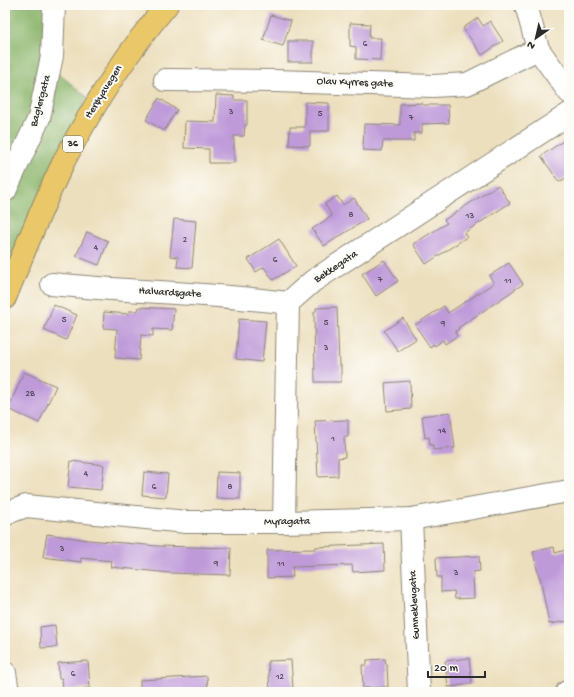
<svg xmlns="http://www.w3.org/2000/svg" width="574" height="697" font-family="'Gochi Hand',sans-serif">
  <style>
    .forest { fill: #8bb56c; stroke: #5b704c }
    .building { fill: #be9ad9 }
    .lines { fill: none; stroke-linecap: round; stroke-linejoin: round }
    .minor-casing { stroke: #8c8574; stroke-width: 24 }
    .highway-casing { stroke: #8c8574; stroke-width: 24 }
    .minor { stroke: #fff; stroke-width: 22 }
    .highway { stroke: #eac769; stroke-width: 22 }
    .labels { text-anchor: middle; dominant-baseline: central; stroke-width: 4; stroke-linejoin: round; paint-order: stroke }
    .number-label { font-size: 9px; fill: #504756 }
    .shield { fill: #fdfcf7; stroke: #6a6a68; stroke-width: 1 }
    .shield-label { font-size: 10px; font-weight: bold; fill: #2b2b2b }
    .street-label { font-size: 11px; fill: #2b2b2b; stroke: #fdfcf7 }
  </style>
  <rect width="100%" height="100%" fill="#fdfcf7"/>
  <filter id="ink" filterUnits="userSpaceOnUse"><feTurbulence type="fractalNoise" baseFrequency=".025" numOctaves="2"/><feDisplacementMap in="SourceGraphic" scale="8" xChannelSelector="R" yChannelSelector="G"/><feConvolveMatrix kernelMatrix="1 2 1 2 8 2 1 2 1" color-interpolation-filters="sRGB"/></filter>
  <filter id="wash" filterUnits="userSpaceOnUse"><feTurbulence type="fractalNoise" baseFrequency=".012" numOctaves="4" result="noise"/><feDisplacementMap in="SourceGraphic" scale="16" xChannelSelector="R" yChannelSelector="G"/><feGaussianBlur stdDeviation="0.9" result="paint"/><feColorMatrix in="noise" values="0 0 0 0 0 0 0 0 0 0 0 0 0 0 0 0 0 1.4 0 .05"/><feComposite in="paint" operator="in"/></filter>
  <g filter="url(#wash)">
    <rect width="100%" height="100%" fill="#ecdfbd"/>
    <polygon class="forest" points="5,5 45,5 48,65 87,97 5,300"/>
    <g id="blocks">
      <g class="building">
        <polygon points="271,15 291,21 283,46 263,40"/>
        <polygon points="478,18 483,26 490,21 503,41 482,55 463,28"/>
        <polygon points="350,23 370,24 369,38 381,38 380,60 356,59 356,47 350,46"/>
        <rect x="288" y="41" width="25" height="21"/>
        <polygon points="216,95 234,96 234,100 247,100 247,125 245,125 244,136 234,136 234,163 209,163 209,149 184,148 185,121 215,122"/>
        <polygon points="159,98 177,110 164,131 146,120"/>
        <polygon points="305,102 329,103 329,131 310,131 310,146 289,145 290,127 305,127"/>
        <polygon points="422,103 422,105 448,105 449,123 422,124 422,133 414,133 414,141 383,141 382,151 363,150 364,124 400,125 400,104"/>
        <polygon points="569,137 569,176 559,182 541,156"/>
        <polygon points="498,185 510,203 464,233 467,237 426,264 413,244 447,223 444,220"/>
        <polygon points="337,196 343,205 354,198 367,219 324,246 312,229 332,216 325,204"/>
        <polygon points="174,219 196,221 192,268 177,267 178,257 170,256"/>
        <polygon points="87,232 108,241 99,265 76,256"/>
        <polygon points="279,239 296,266 273,280 264,267 256,272 248,259"/>
        <polygon points="384,260 398,281 376,296 362,274"/>
        <polygon points="509,263 523,284 458,328 459,329 455,332 457,336 445,344 443,340 435,346 434,344 430,347 415,325 444,306 448,313 494,283 489,276"/>
        <polygon points="54,305 77,315 66,340 44,330"/>
        <polygon points="139,307 174,309 172,330 153,329 153,336 141,335 139,360 115,358 117,329 103,328 104,312 128,314 129,311 138,311"/>
        <polygon points="337,307 339,365 341,365 341,382 315,382 314,312 316,311 316,308"/>
        <polygon points="403,318 416,339 398,351 384,331"/>
        <polygon points="239,319 266,321 262,362 236,359"/>
        <polygon points="24,372 56,386 39,423 8,409"/>
        <polygon points="410,381 411,409 387,411 385,383"/>
        <polygon points="450,412 455,448 433,450 433,445 430,445 429,437 425,438 422,416"/>
        <polygon points="348,420 348,437 344,437 345,457 338,458 338,476 318,477 315,421"/>
        <polygon points="71,461 104,465 101,490 68,487"/>
        <polygon points="144,472 168,474 166,497 142,495"/>
        <polygon points="217,472 240,473 240,499 216,498"/>
        <polygon points="47,534 88,540 158,546 231,548 230,575 170,573 111,567 112,561 81,558 81,562 43,557"/>
        <polygon points="384,544 385,570 353,572 352,565 292,567 293,577 267,578 267,550 315,549 315,547"/>
        <polygon points="554,547 555,553 569,549 569,621 549,624 540,577 539,577 533,552"/>
        <polygon points="479,556 480,571 473,572 474,598 455,599 454,591 441,592 441,577 437,577 436,558"/>
        <polygon points="55,625 57,647 41,648 40,627"/>
        <polygon points="469,658 472,684 448,687 445,661"/>
        <polygon points="385,659 386,664 387,664 388,687 363,688 362,665 367,665 367,660"/>
        <polygon points="291,660 293,688 284,689 284,692 270,692 268,661"/>
        <polygon points="88,661 90,688 63,690 62,678 59,679 58,663"/>
        <polygon points="207,676 208,692 140,692 140,680"/>
      </g>
    </g>
  </g>
  <g filter="url(#ink)">
    <use href="#blocks" fill-opacity="0" stroke="#8c8574" stroke-width="1"/>
    <g class="lines">
      <g class="minor-casing">
        <g id="minor">
          <polyline points="526,5 538,49 569,92"/>
          <polyline points="165,80 275,81 433,86 467,84 538,49"/>
          <polyline points="5,191 39,118 43,99 52,56 54,5"/>
          <path d="M52,284C130,292 210,293 288,303"/>
          <polyline points="5,515 7,513 26,506 186,522 284,522 411,519 569,491"/>
          <polyline points="411,519 419,692"/>
          <polyline points="284,522 288,303 313,281 569,114"/>
          <polyline points="5,673 8,692"/>
          <polyline points="567,692 569,691"/>
        </g>
      </g>
      <g class="highway-casing">
        <path id="highway" d="M5,298C24,251 43,204 65,159C94,104 127,52 167,5"/>
      </g>
      <use href="#minor" class="minor"/>
      <use href="#highway" class="highway"/>
    </g>
  </g>
  <g class="labels">
    <g class="number-label">
      <text x="365" y="44">6</text>
      <text x="231" y="112">3</text>
      <text x="320" y="114">5</text>
      <text x="411" y="118">7</text>
      <text x="351" y="215">8</text>
      <text x="470" y="216">13</text>
      <text x="185" y="240">2</text>
      <text x="96" y="248">4</text>
      <text x="275" y="260">6</text>
      <text x="380" y="280">7</text>
      <text x="508" y="281">11</text>
      <text x="64" y="320">5</text>
      <text x="326" y="323">5</text>
      <text x="443" y="324">9</text>
      <text x="326" y="348">3</text>
      <text x="30" y="394">2B</text>
      <text x="442" y="431">14</text>
      <text x="333" y="439">1</text>
      <text x="86" y="474">4</text>
      <text x="154" y="487">6</text>
      <text x="230" y="487">8</text>
      <text x="62" y="549">3</text>
      <text x="216" y="564">9</text>
      <text x="281" y="564">11</text>
      <text x="456" y="573">3</text>
      <text x="73" y="674">6</text>
      <text x="280" y="677">12</text>
    </g>
    <rect class="shield" x="63" y="136" width="20" height="16" rx="3"/>
    <g class="shield-label">
      <text x="73" y="144">36</text>
    </g>
    <g class="street-label">
      <text transform="translate(355 83) rotate(2)">Olav Kyrres gate</text>
      <text transform="translate(104 92) rotate(-58)">Herøyavegen</text>
      <text transform="translate(41 101) rotate(-75)">Baglergata</text>
      <text transform="translate(336 267) rotate(-34)">Bekkegata</text>
      <text transform="translate(170 293) rotate(3)">Halvardsgate</text>
      <text transform="translate(287 522) rotate(-1)">Myragata</text>
      <text transform="translate(415 605) rotate(-93)">Gunneklevgata</text>
    </g>
  </g>
  <rect width="574" height="697" fill="none" stroke="#fdfcf7" stroke-width="20"/>
  <g transform="translate(536 38) rotate(214)" stroke="#fdfcf7" stroke-width="3" paint-order="stroke">
  <path d="M0-3L7 15L0 10L-7 15Z" fill="#2b2b2b"/>
  <text y="-6" font-size="11" font-weight="bold" text-anchor="middle" fill="#2b2b2b">N</text>
  </g>
  <path d="M428 671v6h57v-6" fill="none" stroke="#2b2b2b" stroke-width="2"/>
  <text x="434" y="671" font-size="12" fill="#2b2b2b" stroke="#fdfcf7" stroke-width="3" paint-order="stroke">20 m</text>
</svg>
